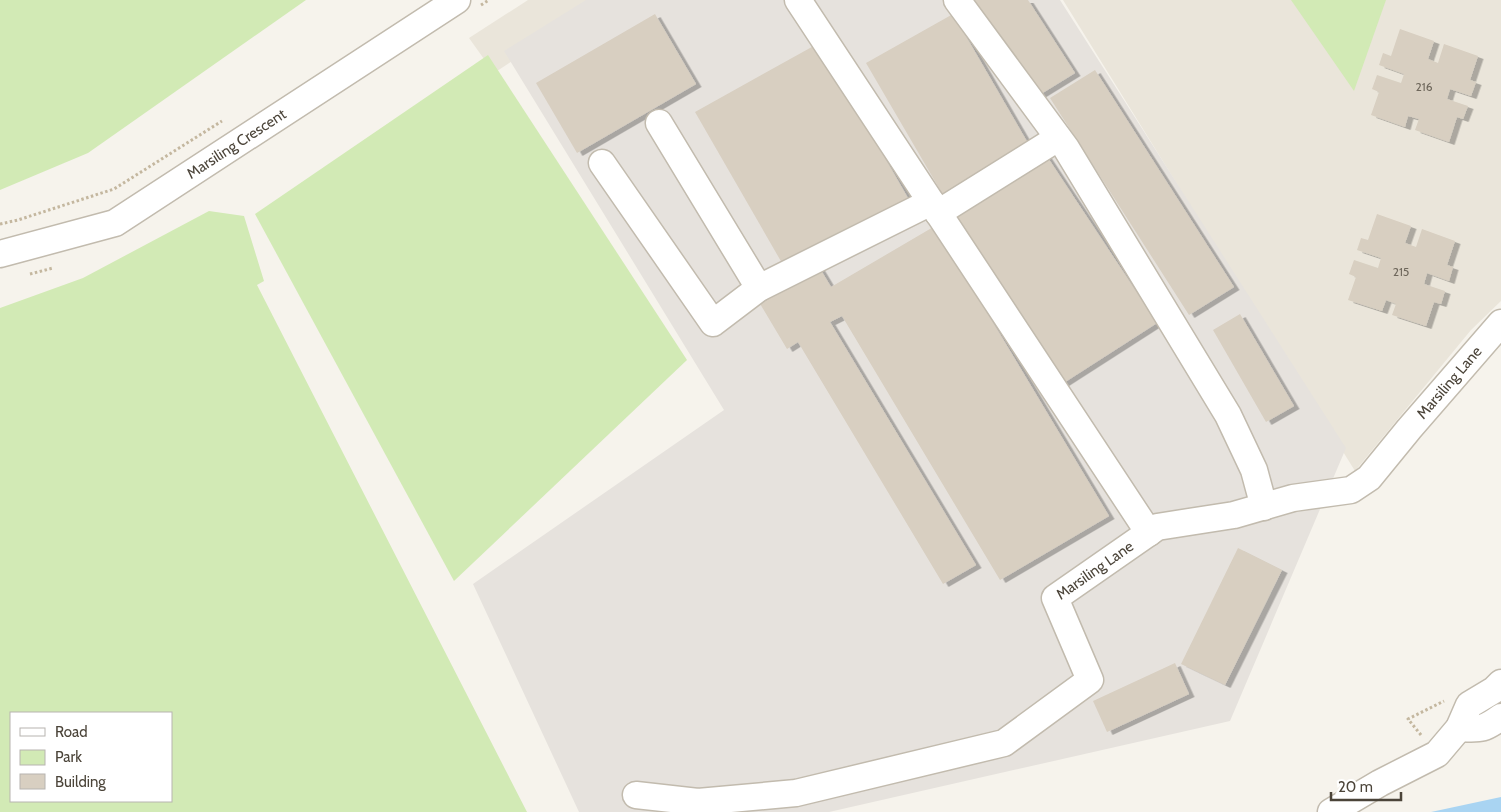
<svg xmlns="http://www.w3.org/2000/svg" width="1501" height="812" font-family="Cabin,sans-serif">
  <style>
    .residential { fill: #eae5da }
    .industrial { fill: #e6e2dd }
    .green { fill: #d2eab5; fill-rule: evenodd }
    .water { fill: #a9d4f2 }
    .building { fill: #d8cfc1; filter: url(#shadow) }
    .lines { fill: none; stroke-linecap: round; stroke-linejoin: round }
    .minor-casing { stroke: #c2bbae; stroke-width: 29 }
    .path { stroke: #c4b79f; stroke-width: 3; stroke-dasharray: 2.5 2.5; stroke-linecap: butt }
    .minor { stroke: #fff; stroke-width: 26 }
    .labels { text-anchor: middle; dominant-baseline: central; stroke-width: 5; stroke-linejoin: round; paint-order: stroke }
    .number-label { font-size: 12px; fill: #6e675b }
    .street-label { font-size: 15px; fill: #4b4439; stroke: #fff }
  </style>
  <defs>
    <filter id="shadow"><feDropShadow dx="5.5" dy="3" stdDeviation="0" flood-color="#0004"/></filter>
  </defs>
  <rect width="100%" height="100%" fill="#f6f3ec"/>
  <g class="residential">
    <polygon points="528,0 604,0 494,73 469,38"/>
    <polygon points="1063,0 1501,0 1501,301 1471,330 1355,471"/>
  </g>
  <polygon class="industrial" points="586,0 1060,0 1346,448 1230,721 829,812 579,812 473,584 724,410 504,51"/>
  <g class="green">
    <polygon points="0,0 306,0 88,153 0,190"/>
    <polygon points="1291,0 1386,0 1354,91"/>
    <polygon points="488,55 687,360 454,581 255,214"/>
    <path d="M209,211L244,216L264,281L257,285L527,812H0V308L83,278ZM11,713H171V801H11Z"/>
  </g>
  <polygon class="water" points="1501,797 1501,812 1431,812"/>
  <g class="building">
    <polygon points="973,0 1028,0 1075,73 1036,97"/>
    <polygon points="655,14 696,84 577,153 536,83"/>
    <polygon points="953,14 1029,145 943,195 866,63"/>
    <polygon points="1400,29 1434,41 1428,59 1438,63 1444,44 1478,56 1470,80 1476,82 1471,96 1450,89 1447,99 1468,106 1463,119 1457,117 1449,142 1415,130 1419,119 1408,116 1405,127 1371,115 1379,92 1372,89 1377,75 1401,83 1404,74 1379,65 1383,53 1391,56"/>
    <polygon points="819,43 909,200 786,270 695,112"/>
    <polygon points="1095,70 1234,287 1189,315 1050,98"/>
    <polygon points="1046,155 1157,323 1062,384 952,217"/>
    <polygon points="1377,214 1411,226 1405,243 1416,247 1422,229 1455,241 1447,265 1453,267 1449,281 1427,273 1424,284 1445,291 1441,304 1434,302 1426,326 1392,315 1396,304 1386,300 1382,311 1348,300 1356,277 1349,274 1354,260 1378,268 1381,258 1357,250 1361,238 1368,240"/>
    <polygon points="935,226 1109,516 1000,580 842,316 830,322 976,565 943,584 798,342 787,349 756,297 816,262 831,287"/>
    <polygon points="1240,314 1294,406 1266,422 1213,330"/>
    <polygon points="1238,548 1282,570 1225,685 1181,664"/>
    <polygon points="1175,663 1189,694 1107,732 1093,701"/>
  </g>
  <g class="lines">
    <g class="minor-casing">
      <g id="minor">
        <polyline points="798,0 1149,533"/>
        <polyline points="957,0 1066,148 1228,415 1254,470 1264,507"/>
        <polyline points="659,123 759,288"/>
        <polyline points="602,163 713,323 759,288 931,202"/>
        <polyline points="938,213 1058,138"/>
        <path id="s1" d="M0,254L115,223L457,0"/>
        <path d="M1459,728C1481,729 1483,730 1501,717"/>
        <path id="s2" d="M636,795L698,802L796,793L1004,743L1090,680L1055,598L1157,527L1234,515L1293,498L1351,490L1369,478L1409,429L1501,323"/>
        <polyline points="1331,812 1380,783 1437,754 1459,728 1469,705 1494,690 1501,683"/>
      </g>
    </g>
    <g class="path">
      <polyline points="481,5 489,0"/>
      <polyline points="0,224 18,220 114,189 222,121"/>
      <polyline points="30,274 53,268"/>
      <polyline points="1421,735 1408,719 1444,701"/>
    </g>
    <use href="#minor" class="minor"/>
  </g>
  <g class="labels">
    <g class="number-label">
      <text x="1424" y="86">216</text>
      <text x="1401" y="271">215</text>
    </g>
    <g class="street-label">
      <text stroke="none"><textPath href="#s1" startOffset="264">Marsiling Crescent</textPath></text>
      <text stroke="none"><textPath href="#s2" startOffset="1039">Marsiling Lane</textPath></text>
      <text stroke="none"><textPath href="#s2" startOffset="619">Marsiling Lane</textPath></text>
    </g>
  </g>
  <rect x="10" y="712" width="162" height="90" fill="#ffffff" stroke="#b7b4b0"/>
  <rect x="20" y="728" width="25" height="8" fill="#ffffff" stroke="#b7b4b0"/>
  <text x="55" y="737" font-size="15" fill="#4b4439">Road</text>
  <rect x="20" y="750" width="25" height="15" fill="#d2eab5" stroke="#b7b4b0"/>
  <text x="55" y="762" font-size="15" fill="#4b4439">Park</text>
  <rect x="20" y="774" width="25" height="15" fill="#d8cfc1" stroke="#b7b4b0"/>
  <text x="55" y="787" font-size="15" fill="#4b4439">Building</text>
  <path d="M1331 792v8h70v-8" fill="none" stroke="#4b4439" stroke-width="2.5"/>
  <text x="1338" y="792" font-size="15" fill="#4b4439" stroke="#ffffff" stroke-width="4" paint-order="stroke">20 m</text>
</svg>
